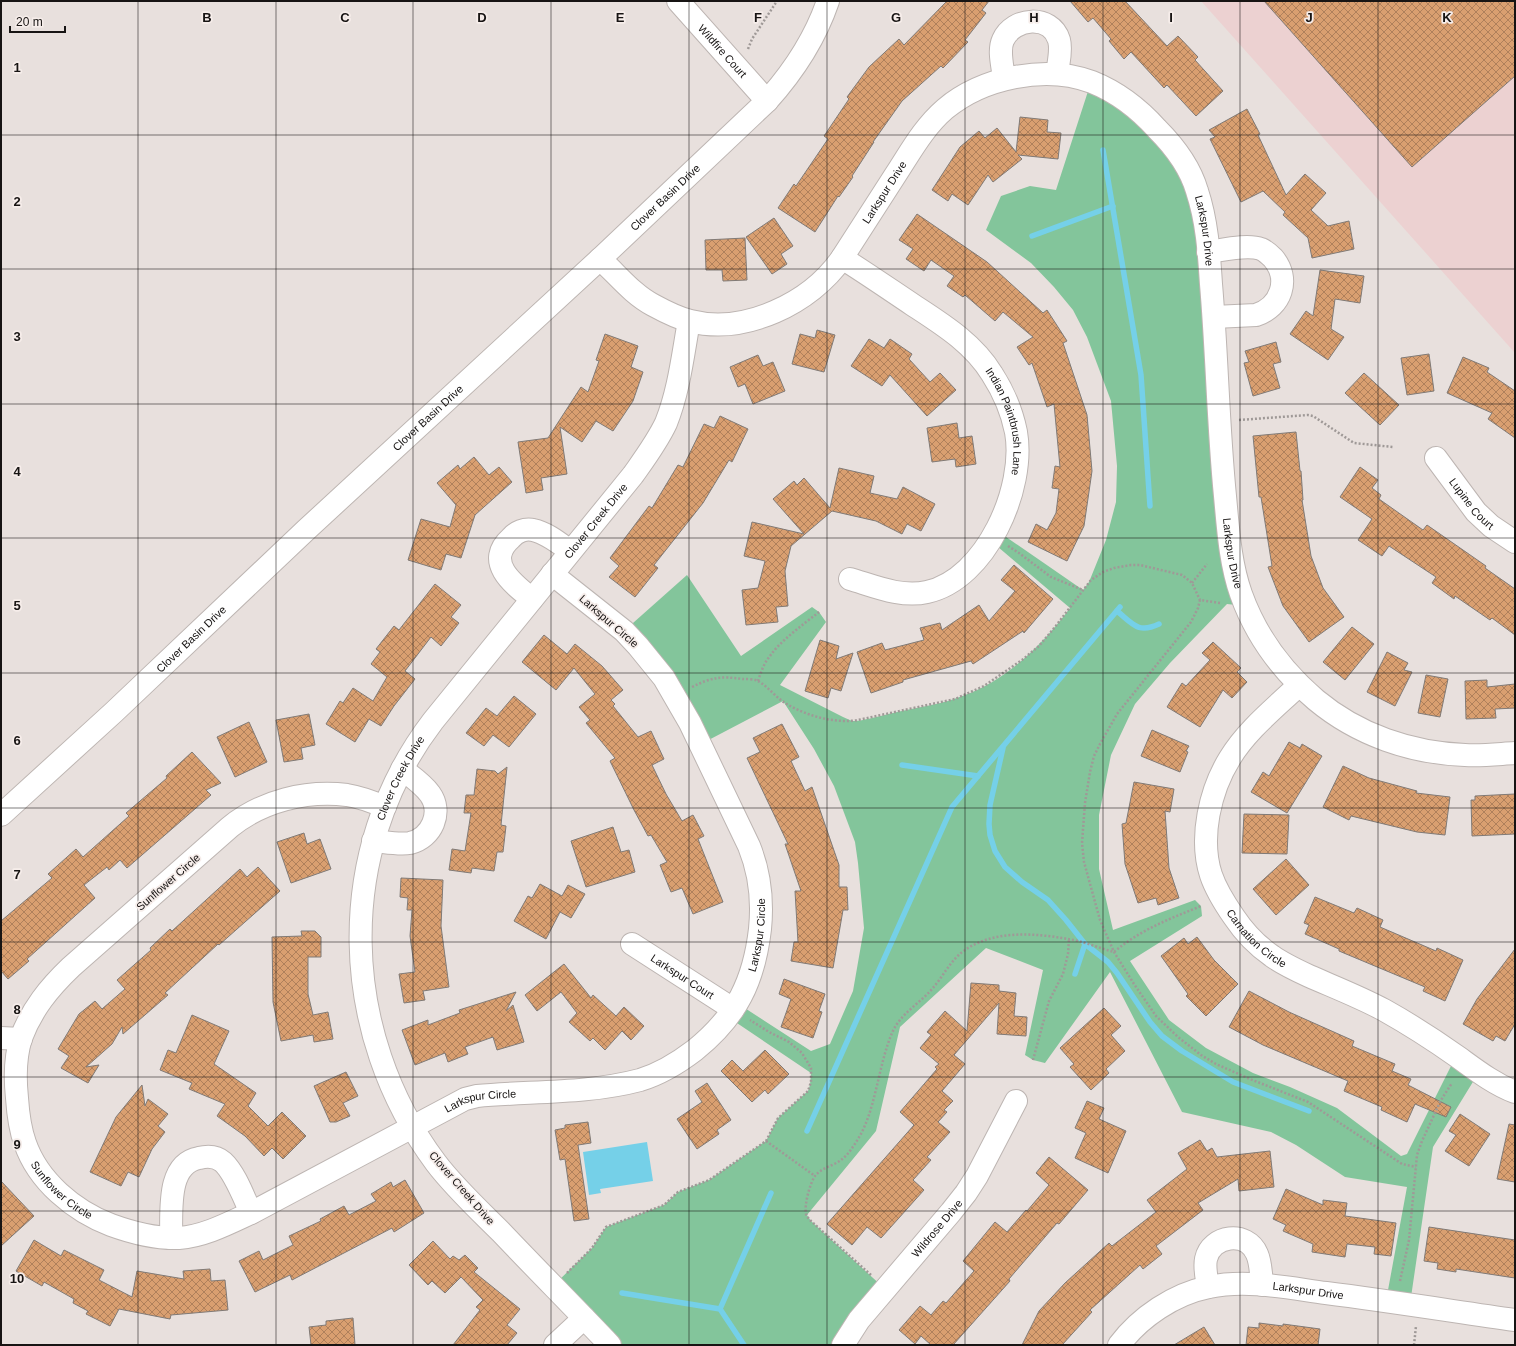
<svg xmlns="http://www.w3.org/2000/svg" width="1516" height="1346" font-family="Helvetica,sans-serif">
  <style>
    .commercial { fill: #ecd1d1 }
    .grass { fill: #83c59b }
    .water { fill: #75d0e8 }
    .lines { fill: none; stroke-linecap: round; stroke-linejoin: round }
    .stream { stroke: #75d0e8; stroke-width: 5.5 }
    .building { fill: url(#building-cross-hatch); stroke: #807a76 }
    .minor-casing { stroke: #bdb5b2; stroke-width: 24 }
    .path { stroke: #9f9997; stroke-width: 2.5; stroke-dasharray: 2 2; stroke-linecap: butt }
    .minor { stroke: #fff; stroke-width: 22 }
    .grid { fill: none; stroke: #171413; stroke-width: 1; stroke-opacity: 0.55 }
    .labels { text-anchor: middle; dominant-baseline: central; stroke-width: 3.5; stroke-linejoin: round; paint-order: stroke }
    .street-label { font-size: 11px; fill: #171413; stroke: #f6edea }
    .grid-label { font-size: 13px; text-anchor: middle; font-weight: bold; fill: #171413; stroke: #f6edea; stroke-width: 3.5; stroke-linejoin: round; paint-order: stroke }
  </style>
  <defs>
    <pattern id="building-cross-hatch" width="8" height="8" patternUnits="userSpaceOnUse"><rect width="8" height="8" fill="#d99f70"/><path d="M0 0l8 8M0 8l8-8" fill="none" stroke="#af805b"/></pattern>
  </defs>
  <rect width="100%" height="100%" fill="#e8e0dd"/>
  <polygon class="commercial" points="1201,1 1515,1 1515,353"/>
  <path class="grass" d="M1091,82L1189,170L1246,606L1227,604L1170,663L1135,704L1111,755L1099,815V869L1113,930L1195,900L1201,906L1202,916L1130,961L1169,1020L1206,1048L1253,1073L1290,1087L1337,1108L1401,1156L1407,1154L1456,1056L1479,1072L1433,1147L1410,1304L1386,1301L1407,1187L1345,1177L1296,1145L1271,1132L1182,1112L1110,972L1045,1063L1033,1060L1025,1055L1043,970L986,948L900,1027L876,1131L807,1215L811,1221L885,1289L843,1345H610L553,1286L592,1248L606,1227L664,1205L678,1192L709,1180L766,1141L778,1118L808,1091L810,1085L811,1073L728,1017L737,1003L811,1051L830,1044L853,991L864,928L858,863L855,842L834,786L814,749L783,701L701,744L624,631L687,575L741,656L812,607L819,612L826,622L780,685L843,717C846,718 849,720 852,721C860,722 887,714 897,712C919,707 944,704 965,695C1008,679 1043,644 1070,608L991,541L996,530L1083,590L1089,582L1106,540L1116,502L1117,466L1111,401L1087,337L1073,310L1054,287L1031,263L986,230L1001,196L1030,186L1056,190Z"/>
  <polygon class="water" points="647,1142 653,1181 600,1189 601,1193 589,1195 583,1152"/>
  <g class="lines">
    <g class="stream">
      <polyline points="1103,150 1141,375 1150,506"/>
      <polyline points="1032,236 1113,206"/>
      <path d="M1117,611C1133,624 1138,634 1159,624"/>
      <polyline points="1003,748 990,805 989,824 990,835 995,851 1005,867 1022,882 1048,900 1066,920 1085,944 1108,962 1117,973 1150,1022 1162,1036 1182,1051 1233,1082 1309,1111"/>
      <polyline points="902,765 978,776"/>
      <polyline points="1075,974 1085,944"/>
      <polyline points="807,1131 952,807 1120,607"/>
      <polyline points="622,1293 720,1309 744,1345"/>
      <polyline points="720,1309 771,1193"/>
    </g>
  </g>
  <g class="building">
    <polygon points="947,1 989,1 982,10 986,13 965,40 968,42 943,68 941,66 902,101 873,142 874,142 852,176 853,177 839,197 838,196 815,232 778,208 794,184 796,186 828,139 824,136 849,99 847,97 869,67 899,39 904,45"/>
    <polygon points="1070,1 1125,1 1167,46 1178,36 1198,57 1195,60 1223,91 1196,116 1167,85 1164,88 1131,52 1124,59 1109,41 1111,39 1093,18 1088,22"/>
    <polygon points="1264,1 1515,1 1515,76 1412,167"/>
    <polygon points="1247,109 1260,134 1258,135 1286,195 1305,174 1326,193 1311,210 1328,226 1349,221 1354,249 1312,258 1308,238 1283,215 1285,212 1263,191 1241,202 1210,139 1215,137 1209,130"/>
    <polygon points="1020,117 1048,120 1047,132 1061,133 1058,159 1018,155 1022,159 993,182 988,175 968,205 952,194 948,201 932,190 960,147 979,131 985,138 997,128 1016,152"/>
    <polygon points="917,214 987,262 1043,313 1047,310 1067,341 1063,343 1087,415 1092,471 1084,526 1067,561 1028,542 1036,524 1047,530 1056,513 1059,489 1052,488 1055,466 1060,467 1054,404 1047,407 1032,363 1029,365 1017,347 1033,337 1003,312 995,321 965,295 963,297 947,286 954,276 931,260 924,271 906,259 913,249 899,240"/>
    <polygon points="774,218 793,246 781,254 787,264 772,274 746,237"/>
    <polygon points="745,238 747,280 723,281 722,270 706,270 705,240"/>
    <polygon points="1320,270 1364,276 1360,303 1335,299 1331,329 1344,337 1328,360 1290,334 1306,311 1313,316"/>
    <polygon points="817,330 835,335 824,372 792,364 800,334 815,338"/>
    <polygon points="605,334 638,346 631,367 643,372 633,401 613,431 596,421 582,442 560,427 567,474 541,478 543,490 526,493 518,442 548,438 581,387 588,392 599,361 596,360"/>
    <polygon points="869,339 884,348 890,339 912,354 909,359 930,382 940,373 956,390 927,416 890,375 882,386 851,366"/>
    <polygon points="1276,342 1281,362 1273,364 1280,388 1253,396 1244,363 1249,362 1245,351"/>
    <polygon points="1429,354 1434,391 1407,395 1401,358"/>
    <polygon points="758,355 763,366 773,362 785,391 753,404 745,384 738,387 730,367"/>
    <polygon points="1463,357 1489,368 1487,372 1515,391 1515,438 1488,419 1492,413 1447,393"/>
    <polygon points="1364,373 1399,405 1380,425 1345,393"/>
    <polygon points="720,416 748,429 732,462 729,460 703,503 654,565 658,568 635,597 609,577 619,566 610,558 649,506 652,508 678,465 683,467 704,424 714,428"/>
    <polygon points="957,423 959,438 972,436 976,464 956,467 955,459 932,462 927,428"/>
    <polygon points="1296,432 1300,471 1301,471 1303,500 1302,500 1311,556 1323,588 1344,617 1309,642 1283,606 1268,567 1272,566 1261,497 1259,497 1253,436"/>
    <polygon points="474,457 489,475 499,467 512,482 475,515 461,558 446,554 441,570 408,560 421,519 450,527 456,505 437,483 458,465 460,469"/>
    <polygon points="1360,467 1378,480 1372,488 1381,495 1379,499 1423,530 1427,525 1486,566 1485,568 1515,589 1515,635 1492,618 1490,620 1455,596 1454,599 1432,583 1436,577 1389,546 1382,556 1358,540 1372,519 1340,497"/>
    <polygon points="839,468 874,476 870,493 897,499 903,487 935,504 921,531 907,524 902,534 876,521 832,511 791,546 785,571 788,606 776,607 778,622 746,625 742,590 758,588 765,561 744,556 752,522 804,534 773,499 794,481 797,485 804,478 830,508"/>
    <polygon points="1014,565 1053,599 1024,633 1023,631 973,664 971,661 903,680 903,682 871,693 857,652 882,643 885,650 924,640 920,628 940,623 942,630 979,605 989,621 1015,591 1001,580"/>
    <polygon points="435,584 461,605 451,617 459,623 441,646 431,637 405,671 415,679 394,706 381,726 369,719 355,742 326,724 340,701 343,703 353,688 373,701 387,677 371,664 380,652 376,649 394,626 399,630"/>
    <polygon points="1352,627 1374,644 1345,680 1323,662"/>
    <polygon points="544,635 567,654 575,644 602,666 623,690 611,700 615,704 613,706 638,737 651,731 664,759 652,765 666,794 682,821 693,815 704,836 698,839 723,902 693,914 682,888 671,892 660,865 667,862 651,835 648,836 634,810 610,761 615,758 586,723 590,720 579,707 595,694 574,668 556,690 522,662"/>
    <polygon points="820,640 839,646 836,659 853,653 841,691 831,688 828,698 805,691"/>
    <polygon points="1213,642 1241,668 1237,672 1247,682 1232,698 1223,690 1200,727 1167,707 1182,683 1186,686 1210,660 1202,653"/>
    <polygon points="1387,652 1408,663 1404,670 1412,672 1395,706 1367,692"/>
    <polygon points="1426,675 1448,679 1440,717 1418,713"/>
    <polygon points="1487,680 1487,687 1515,684 1515,708 1495,709 1496,718 1466,719 1465,681"/>
    <polygon points="514,696 536,714 509,747 493,735 484,746 466,733 486,708 497,716"/>
    <polygon points="309,714 315,745 301,748 303,759 284,762 276,720"/>
    <polygon points="249,722 267,762 235,777 217,737"/>
    <polygon points="782,724 799,757 791,761 805,791 812,787 839,865 839,887 847,887 848,910 843,910 833,968 791,961 794,942 798,942 795,891 801,891 785,844 788,844 747,758 760,752 753,738"/>
    <polygon points="1152,730 1189,746 1186,751 1188,752 1180,772 1141,756"/>
    <polygon points="1289,742 1300,748 1302,744 1322,756 1287,813 1251,792 1263,772 1269,776"/>
    <polygon points="192,752 221,783 206,790 211,795 127,868 120,860 109,870 107,867 84,885 95,898 27,959 29,961 8,979 1,971 1,921 52,878 48,874 76,849 83,857 129,816 126,813 167,778 166,776"/>
    <polygon points="1343,766 1369,778 1417,791 1416,793 1450,797 1445,835 1417,832 1351,816 1349,820 1323,807"/>
    <polygon points="507,767 501,825 506,826 503,852 497,852 494,871 472,868 471,873 449,870 452,849 465,851 471,813 464,813 466,795 474,795 477,769 495,771 498,774"/>
    <polygon points="1134,782 1174,789 1170,812 1165,811 1169,868 1179,898 1158,905 1156,898 1138,903 1125,864 1122,824 1126,823"/>
    <polygon points="1515,794 1515,834 1472,836 1471,800 1475,800 1475,796"/>
    <polygon points="1244,814 1289,815 1287,854 1242,853"/>
    <polygon points="613,827 621,852 629,850 635,872 586,887 571,841"/>
    <polygon points="304,833 307,844 320,839 331,869 291,883 277,842"/>
    <polygon points="1286,859 1309,885 1276,915 1253,889"/>
    <polygon points="258,867 280,891 219,945 218,944 165,993 168,995 123,1034 122,1027 112,1044 86,1067 99,1065 88,1083 61,1068 69,1056 58,1049 79,1014 95,1001 102,1009 125,989 117,980 151,950 150,948 170,929 172,931 240,869 247,877"/>
    <polygon points="401,878 443,880 441,926 449,987 423,991 425,1000 404,1003 399,974 415,972 410,936 412,910 407,910 408,898 400,897"/>
    <polygon points="540,884 562,896 568,885 585,894 571,918 560,912 546,939 514,921 528,896 532,898"/>
    <polygon points="1315,897 1354,913 1357,908 1383,920 1380,927 1436,951 1437,948 1463,960 1445,1001 1423,991 1425,987 1339,951 1339,949 1305,934 1309,925 1304,923"/>
    <polygon points="301,931 315,931 321,937 321,957 308,957 308,994 313,1015 328,1012 333,1039 314,1042 313,1035 281,1041 273,1002 272,937 302,936"/>
    <polygon points="1197,937 1214,960 1238,984 1206,1016 1186,996 1188,994 1161,956 1184,938 1188,944"/>
    <polygon points="1515,949 1515,1024 1505,1041 1496,1036 1493,1041 1463,1024 1477,999"/>
    <polygon points="564,964 591,998 593,995 616,1016 624,1007 644,1026 631,1040 622,1031 605,1050 593,1038 590,1041 569,1022 577,1013 561,992 537,1011 525,995"/>
    <polygon points="784,979 825,994 819,1011 822,1012 813,1038 781,1027 791,999 779,994"/>
    <polygon points="971,983 999,985 999,991 1016,993 1014,1016 1027,1017 1026,1036 997,1034 999,1003 954,1055 965,1064 942,1091 953,1101 944,1110 947,1112 938,1122 950,1132 927,1157 931,1160 913,1180 924,1190 881,1238 867,1227 852,1245 827,1224 914,1125 900,1112 937,1069 935,1067 939,1064 920,1048 931,1035 927,1032 945,1011 967,1031"/>
    <polygon points="1249,991 1289,1012 1354,1041 1352,1046 1395,1064 1392,1071 1411,1079 1408,1085 1451,1107 1446,1117 1415,1104 1407,1122 1381,1110 1382,1107 1344,1091 1348,1081 1263,1045 1229,1027"/>
    <polygon points="516,992 506,1011 513,1005 524,1042 497,1050 493,1037 465,1047 468,1054 448,1062 445,1053 415,1065 402,1030 428,1020 428,1025 460,1013 459,1010"/>
    <polygon points="1104,1008 1121,1026 1111,1035 1125,1051 1106,1069 1109,1073 1091,1090 1070,1067 1074,1064 1060,1048"/>
    <polygon points="192,1015 229,1031 214,1064 256,1093 248,1106 268,1126 282,1112 306,1136 283,1159 272,1148 264,1156 245,1136 217,1116 225,1104 189,1089 192,1083 160,1070 168,1050 176,1053"/>
    <polygon points="765,1050 789,1074 768,1094 765,1090 752,1102 721,1071 732,1060 743,1071"/>
    <polygon points="346,1072 358,1096 343,1103 350,1116 336,1122 330,1122 314,1086"/>
    <polygon points="707,1083 731,1120 717,1130 719,1134 697,1149 677,1119 702,1102 695,1091"/>
    <polygon points="142,1085 145,1106 148,1099 168,1114 158,1126 165,1132 152,1149 139,1177 128,1172 121,1186 90,1172 116,1117"/>
    <polygon points="1087,1101 1104,1108 1099,1119 1126,1131 1108,1173 1075,1158 1086,1133 1075,1128"/>
    <polygon points="1460,1114 1490,1134 1469,1166 1445,1151 1456,1135 1449,1131"/>
    <polygon points="588,1122 591,1143 578,1145 589,1219 574,1221 565,1159 560,1160 555,1130 565,1128 565,1125"/>
    <polygon points="1509,1124 1515,1125 1515,1182 1497,1179"/>
    <polygon points="1200,1140 1207,1151 1212,1148 1217,1157 1270,1151 1274,1187 1239,1191 1238,1179 1198,1203 1203,1210 1156,1246 1162,1254 1143,1269 1140,1265 1090,1310 1092,1312 1062,1345 1022,1345 1039,1311 1065,1283 1109,1243 1112,1246 1156,1212 1147,1200 1187,1169 1178,1153"/>
    <polygon points="1049,1157 1088,1190 1059,1224 1057,1223 1009,1279 1010,1281 953,1345 931,1345 921,1336 915,1344 899,1330 920,1306 931,1315 943,1301 946,1303 974,1271 963,1261 995,1222 1007,1232 1026,1210 1027,1211 1049,1185 1036,1173"/>
    <polygon points="405,1180 424,1213 394,1232 392,1228 292,1280 290,1275 255,1292 239,1261 259,1251 263,1260 293,1245 289,1236 321,1221 320,1219 344,1206 349,1215 376,1201 371,1194 391,1182 393,1187"/>
    <polygon points="1,1181 34,1216 1,1246"/>
    <polygon points="1286,1189 1323,1205 1323,1200 1347,1203 1345,1216 1396,1223 1391,1256 1374,1254 1375,1247 1347,1244 1345,1257 1312,1252 1313,1244 1283,1231 1286,1225 1273,1219"/>
    <polygon points="1429,1227 1515,1240 1515,1278 1456,1269 1456,1272 1437,1269 1438,1263 1424,1261"/>
    <polygon points="34,1240 61,1256 64,1250 104,1270 99,1280 132,1297 137,1271 184,1279 183,1271 210,1269 211,1281 225,1280 228,1310 171,1315 170,1319 119,1309 110,1326 86,1314 88,1311 73,1303 74,1299 44,1282 42,1286 16,1271"/>
    <polygon points="433,1241 450,1259 453,1256 459,1260 465,1255 478,1268 474,1272 520,1309 507,1325 517,1333 507,1345 453,1345 480,1310 476,1307 483,1300 461,1277 445,1293 432,1281 428,1285 409,1265"/>
    <polygon points="353,1318 355,1345 311,1345 309,1327 326,1325 326,1321"/>
    <polygon points="1259,1323 1283,1326 1283,1324 1320,1329 1318,1345 1246,1345 1248,1327 1259,1328"/>
    <polygon points="1204,1327 1215,1345 1174,1345"/>
  </g>
  <g class="lines">
    <g class="minor-casing">
      <g id="minor">
        <path id="s1" d="M678,1L767,101"/>
        <path d="M1004,79C1003,67 998,51 1003,40C1013,17 1051,14 1059,40C1062,51 1058,64 1057,74"/>
        <path d="M1208,252C1223,250 1247,244 1261,249C1266,251 1270,255 1273,258C1291,279 1281,307 1256,315L1214,317"/>
        <path id="s2" d="M842,258C866,273 889,289 913,305C942,324 973,343 992,374C1003,391 1012,412 1016,432C1026,488 986,579 927,592C901,598 874,586 850,579"/>
        <path id="s3" d="M600,259C617,274 632,294 653,305C664,311 678,318 690,321C745,335 811,303 842,258C860,230 878,202 896,174C911,151 924,127 945,109C982,78 1045,64 1092,82C1117,92 1139,109 1157,129C1175,147 1190,167 1197,191C1207,221 1209,253 1211,284C1217,354 1218,425 1225,496C1228,528 1230,563 1241,594C1256,636 1282,671 1316,700C1358,735 1411,753 1465,755C1482,756 1498,754 1515,753"/>
        <path id="s4" d="M1436,458L1476,512L1491,526L1515,542"/>
        <path d="M532,599C513,584 484,562 511,538C516,532 525,528 533,530C547,533 559,543 570,551"/>
        <path id="s5" d="M1299,685C1275,708 1247,730 1230,758C1210,790 1199,838 1211,875C1216,890 1225,904 1234,917C1244,932 1256,945 1272,956C1283,964 1296,970 1309,976C1334,987 1360,997 1384,1010C1409,1024 1434,1040 1458,1057C1476,1070 1494,1084 1515,1092"/>
        <path id="s6" d="M385,807C373,802 360,797 347,795C306,790 262,801 230,827L71,967C49,988 32,1009 21,1038C15,1057 15,1079 17,1098C18,1113 20,1129 25,1143C38,1181 74,1211 111,1225C133,1233 155,1239 179,1238C205,1236 229,1223 253,1212L465,1099L477,1096C531,1091 587,1094 640,1080C660,1074 678,1063 695,1050C737,1016 754,981 760,929C763,899 760,873 749,846L690,723L664,678L638,646L624,631L552,574"/>
        <path id="s7" d="M1,815L114,712L306,530L600,259L767,101C794,71 815,39 828,1"/>
        <path d="M373,841C385,842 399,845 410,843C432,838 443,812 430,794C423,784 411,776 402,769"/>
        <path id="s8" d="M632,944L733,1009"/>
        <polyline points="1,1038 21,1039"/>
        <path d="M171,1238C172,1212 166,1164 199,1158C207,1156 216,1156 223,1162C235,1173 244,1198 251,1213"/>
        <path d="M1208,1287C1207,1279 1204,1268 1206,1259C1211,1235 1247,1230 1257,1254C1261,1263 1261,1275 1262,1285"/>
        <polyline points="555,1345 584,1318"/>
        <path id="s9" d="M610,1345C574,1307 537,1270 501,1232C479,1210 455,1188 436,1163C339,1033 333,852 433,721L633,475C645,458 657,442 666,423C679,391 683,354 689,321"/>
        <path id="s10" d="M843,1345L859,1320L951,1212L966,1193L977,1176L1016,1101"/>
        <path id="s11" d="M1119,1345C1140,1317 1174,1294 1209,1287C1247,1279 1288,1288 1326,1293C1389,1301 1452,1311 1515,1320"/>
      </g>
    </g>
    <g class="path">
      <polyline points="748,49 752,39 777,1"/>
      <polyline points="1239,420 1308,415 1313,416 1354,443 1393,447"/>
      <polyline points="1008,546 1019,553 1051,577 1083,590"/>
      <polyline points="1192,583 1207,564"/>
      <polyline points="1220,603 1200,600 1198,608 1191,622 1117,714 1100,744 1094,756 1090,772 1085,803 1082,843 1084,862 1100,920 1114,952 1134,984 1156,1016 1178,1037 1201,1055 1216,1064 1250,1079 1308,1102 1402,1164 1416,1167"/>
      <path d="M758,681C761,672 764,663 770,656C782,639 803,625 819,612"/>
      <path d="M692,687C712,677 721,676 743,679C747,679 754,679 758,681C767,686 774,695 782,701C803,715 833,724 858,720L955,699L984,686L1022,660L1039,646L1055,627L1091,580L1103,572L1114,568L1131,565H1140L1182,575L1192,583L1200,600"/>
      <polyline points="1033,1060 1049,1001 1063,974 1068,954 1069,939"/>
      <polyline points="766,1141 815,1176"/>
      <polyline points="567,1273 592,1248 606,1227 664,1205 678,1192 709,1180 766,1141 778,1118 808,1091 811,1082 811,1068 802,1053 789,1042 769,1032 750,1020"/>
      <path d="M871,1275L811,1221C809,1219 807,1217 806,1214C804,1205 810,1183 815,1176C821,1168 833,1166 841,1160C848,1155 853,1147 858,1139C876,1110 878,1066 892,1033C900,1014 919,1004 932,989C943,977 951,959 965,950C994,930 1034,933 1068,939C1083,941 1099,948 1114,952C1140,930 1169,919 1201,906"/>
      <polyline points="1400,1281 1409,1240 1417,1155 1422,1141 1441,1100 1452,1083"/>
      <polyline points="1414,1345 1416,1326"/>
    </g>
    <use href="#minor" class="minor"/>
  </g>
  <path class="grid" d="M138,1V1345M276,1V1345M413,1V1345M551,1V1345M689,1V1345M827,1V1345M965,1V1345M1103,1V1345M1240,1V1345M1378,1V1345M1,135H1515M1,269H1515M1,404H1515M1,538H1515M1,673H1515M1,808H1515M1,942H1515M1,1077H1515M1,1211H1515"/>
  <g class="labels">
    <g class="street-label">
      <text stroke="none"><textPath href="#s1" startOffset="67">Wildfire Court</textPath></text>
      <text stroke="none"><textPath href="#s3" startOffset="363">Larkspur Drive</textPath></text>
      <text stroke="none"><textPath href="#s7" startOffset="907">Clover Basin Drive</textPath></text>
      <text stroke="none"><textPath href="#s3" startOffset="818">Larkspur Drive</textPath></text>
      <text stroke="none"><textPath href="#s7" startOffset="583">Clover Basin Drive</textPath></text>
      <text stroke="none"><textPath href="#s2" startOffset="241">Indian Paintbrush Lane</textPath></text>
      <text stroke="none"><textPath href="#s4" startOffset="58">Lupine Court</textPath></text>
      <text stroke="none"><textPath href="#s9" startOffset="984">Clover Creek Drive</textPath></text>
      <text stroke="none"><textPath href="#s3" startOffset="1142">Larkspur Drive</textPath></text>
      <text transform="translate(609 621) rotate(41)">Larkspur Circle</text>
      <text stroke="none"><textPath href="#s7" startOffset="259">Clover Basin Drive</textPath></text>
      <text stroke="none"><textPath href="#s9" startOffset="660">Clover Creek Drive</textPath></text>
      <text transform="translate(168 882) rotate(-41)">Sunflower Circle</text>
      <text stroke="none"><textPath href="#s6" startOffset="1456">Larkspur Circle</textPath></text>
      <text stroke="none"><textPath href="#s5" startOffset="302">Carnation Circle</textPath></text>
      <text stroke="none"><textPath href="#s8" startOffset="60">Larkspur Court</textPath></text>
      <text stroke="none"><textPath href="#s6" startOffset="1096">Larkspur Circle</textPath></text>
      <text stroke="none"><textPath href="#s6" startOffset="631">Sunflower Circle</textPath></text>
      <text transform="translate(462 1188) rotate(49)">Clover Creek Drive</text>
      <text stroke="none"><textPath href="#s10" startOffset="150">Wildrose Drive</textPath></text>
      <text stroke="none"><textPath href="#s11" startOffset="209">Larkspur Drive</textPath></text>
    </g>
  </g>
  <g class="grid-label">
    <text x="207" y="22">B</text>
    <text x="345" y="22">C</text>
    <text x="482" y="22">D</text>
    <text x="620" y="22">E</text>
    <text x="758" y="22">F</text>
    <text x="896" y="22">G</text>
    <text x="1034" y="22">H</text>
    <text x="1171" y="22">I</text>
    <text x="1309" y="22">J</text>
    <text x="1447" y="22">K</text>
    <text x="17" y="72">1</text>
    <text x="17" y="206">2</text>
    <text x="17" y="341">3</text>
    <text x="17" y="476">4</text>
    <text x="17" y="610">5</text>
    <text x="17" y="745">6</text>
    <text x="17" y="879">7</text>
    <text x="17" y="1014">8</text>
    <text x="17" y="1149">9</text>
    <text x="17" y="1283">10</text>
  </g>
  <rect width="1516" height="1346" fill="none" stroke="#171413" stroke-width="4"/>
  <path d="M10 26v6h55v-6" fill="none" stroke="#171413" stroke-width="2"/>
  <text x="16" y="26" font-size="12" fill="#171413" stroke="#f6edea" stroke-width="3" paint-order="stroke">20 m</text>
</svg>
